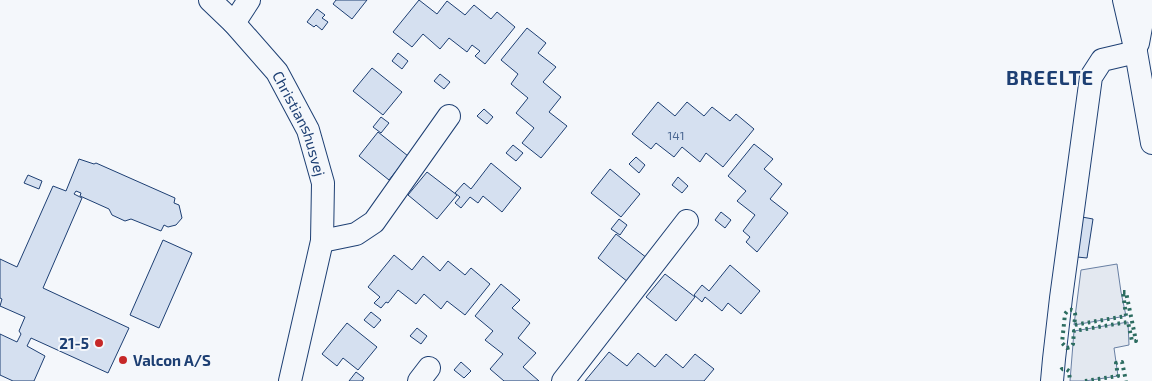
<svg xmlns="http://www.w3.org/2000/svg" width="1152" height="381" font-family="'Exo 2',sans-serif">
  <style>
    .parking { fill: #e3e8f0; stroke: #687fa3 }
    .building { fill: #d5e0f0; stroke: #1d3f73 }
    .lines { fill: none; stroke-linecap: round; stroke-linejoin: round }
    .minor-casing { stroke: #1d3f73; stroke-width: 24 }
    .minor { stroke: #f4f7fb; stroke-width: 22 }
    .hedge { stroke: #2c6c60; stroke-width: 4; stroke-dasharray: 2.5 4; stroke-linecap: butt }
    .poi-dot { fill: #c62828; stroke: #f4f7fb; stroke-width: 2 }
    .labels { text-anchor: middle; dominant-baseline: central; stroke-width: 4; stroke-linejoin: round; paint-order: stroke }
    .number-label { font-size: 12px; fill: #4b6792 }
    .street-label { font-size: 15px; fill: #1d3f73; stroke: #f4f7fb }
    .poi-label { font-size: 15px; font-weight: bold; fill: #1d3f73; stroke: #f4f7fb; text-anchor: end }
    .district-label { font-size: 20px; font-weight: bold; letter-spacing: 1px; fill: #1d3f73; stroke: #f4f7fb }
  </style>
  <rect width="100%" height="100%" fill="#f4f7fb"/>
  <g class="parking">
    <polygon points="1117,264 1121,292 1126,316 1074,325 1081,270"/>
    <polygon points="1128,322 1129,345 1114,348 1118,376 1085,381 1070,381 1074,331"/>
  </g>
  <g class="building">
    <polygon points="336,0 367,0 352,19 333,4"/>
    <polygon points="419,0 437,14 447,1 465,15 474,5 491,19 497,12 515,27 485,64 475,56 480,51 472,45 467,52 449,38 440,49 423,34 412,47 393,32"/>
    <polygon points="317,9 325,15 322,18 328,22 322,30 316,25 314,27 307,22"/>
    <polygon points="527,28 546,43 538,53 556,67 543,82 561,97 549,112 567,126 541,158 522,143 534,128 516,113 528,98 511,84 518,74 501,60"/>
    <polygon points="398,53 408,61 402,69 392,61"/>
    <polygon points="372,68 402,92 383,115 353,91"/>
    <polygon points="440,74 450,82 444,89 434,81"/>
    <polygon points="658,102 675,116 687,102 704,116 712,107 730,121 736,114 754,129 723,167 706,153 700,162 682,147 674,157 656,143 651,149 632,134"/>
    <polygon points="484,109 493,117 487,124 477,116"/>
    <polygon points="381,117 389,123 381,133 373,127"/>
    <polygon points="378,132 408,156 389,180 359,156"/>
    <polygon points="754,144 773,159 764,169 782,184 770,199 788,213 757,252 746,242 750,237 743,231 755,215 737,201 746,191 728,176"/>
    <polygon points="513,145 523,153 516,161 506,153"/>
    <polygon points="636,157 645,165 639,173 629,164"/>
    <polygon points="79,159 94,164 96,163 175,198 174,203 179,205 182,218 176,225 168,227 164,225 161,231 131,219 125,221 112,215 109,209 80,196 81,193 76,191 74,194 82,198 43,288 129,328 108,373 31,338 27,346 45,356 34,381 13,381 0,375 0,334 17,342 21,334 19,331 25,317 0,306 2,299 0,298 0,259 17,267 53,186 66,191"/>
    <polygon points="491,163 521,188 502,212 483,196 478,203 470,197 461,208 455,203 460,197 455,193 464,183 471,189"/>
    <polygon points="610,169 640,194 621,217 591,193"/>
    <polygon points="427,172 457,195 437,219 408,195"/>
    <polygon points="28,175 42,181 39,189 24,183"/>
    <polygon points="678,177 688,186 682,193 672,185"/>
    <polygon points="721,212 731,220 725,228 715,220"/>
    <polygon points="1082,217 1093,219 1087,258 1077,257"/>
    <polygon points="619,219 627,225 620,235 611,229"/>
    <polygon points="616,234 647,258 628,282 598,258"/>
    <polygon points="163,240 192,253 159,328 130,315"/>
    <polygon points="394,255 412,270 423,256 440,271 448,261 465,275 471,268 490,284 465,315 447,301 441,309 424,294 416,304 398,290 388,303 386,302 381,308 374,303 380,297 368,287"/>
    <polygon points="730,265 760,291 741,314 728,303 722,311 705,297 702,302 694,295 702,285 709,291"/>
    <polygon points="665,274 695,297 676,321 646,297"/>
    <polygon points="501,284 520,300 512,308 530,323 518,338 536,353 523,367 539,381 504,381 490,369 503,354 485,340 493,331 475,316"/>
    <polygon points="371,312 381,320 374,328 364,320"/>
    <polygon points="347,323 377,347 358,370 343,358 337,366 322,354"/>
    <polygon points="417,328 427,336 421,344 410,336"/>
    <polygon points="609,352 627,366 638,353 655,367 666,354 683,368 695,354 714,369 704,381 585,381"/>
    <polygon points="461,362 471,371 464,378 454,370"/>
    <polygon points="356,372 364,378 362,381 349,381"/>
  </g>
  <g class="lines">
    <g class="minor-casing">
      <g id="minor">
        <path id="s1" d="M210,0L234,23L277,72L308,130L323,183L322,241L290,381"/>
        <polyline points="1124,0 1136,52 1152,143"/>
        <polyline points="234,23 249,0"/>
        <polyline points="1138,43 1146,0"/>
        <polyline points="322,241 356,234 374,222 449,116"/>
        <polyline points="419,381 429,368"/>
        <polyline points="563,381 687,221"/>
        <polyline points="1052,381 1054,359 1061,298 1091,77 1102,60 1136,52"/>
      </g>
    </g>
    <use href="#minor" class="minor"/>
    <g class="hedge">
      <path d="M1123,292H1126L1136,341H1132L1128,322L1074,331L1073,344L1071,347L1067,348L1062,343L1065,314L1068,310C1078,308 1075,318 1074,325L1126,316Z"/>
      <polyline points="1061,370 1062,369 1066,369 1069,371 1070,381"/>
      <polyline points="1085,381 1118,376 1116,363 1122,362 1126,381"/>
    </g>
  </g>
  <g class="poi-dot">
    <circle cx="99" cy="343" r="5"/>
    <circle cx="123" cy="360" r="5"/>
  </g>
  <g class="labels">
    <g class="number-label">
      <text x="676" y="135">141</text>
    </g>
    <g class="street-label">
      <text stroke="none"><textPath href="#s1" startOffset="155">Christianshusvej</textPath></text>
    </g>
    <g class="poi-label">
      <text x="89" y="343">21-5</text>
      <text x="133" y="360" text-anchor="start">Valcon A/S</text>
    </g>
    <g class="district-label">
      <text x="1050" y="77">BREELTE</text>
    </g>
  </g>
</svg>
